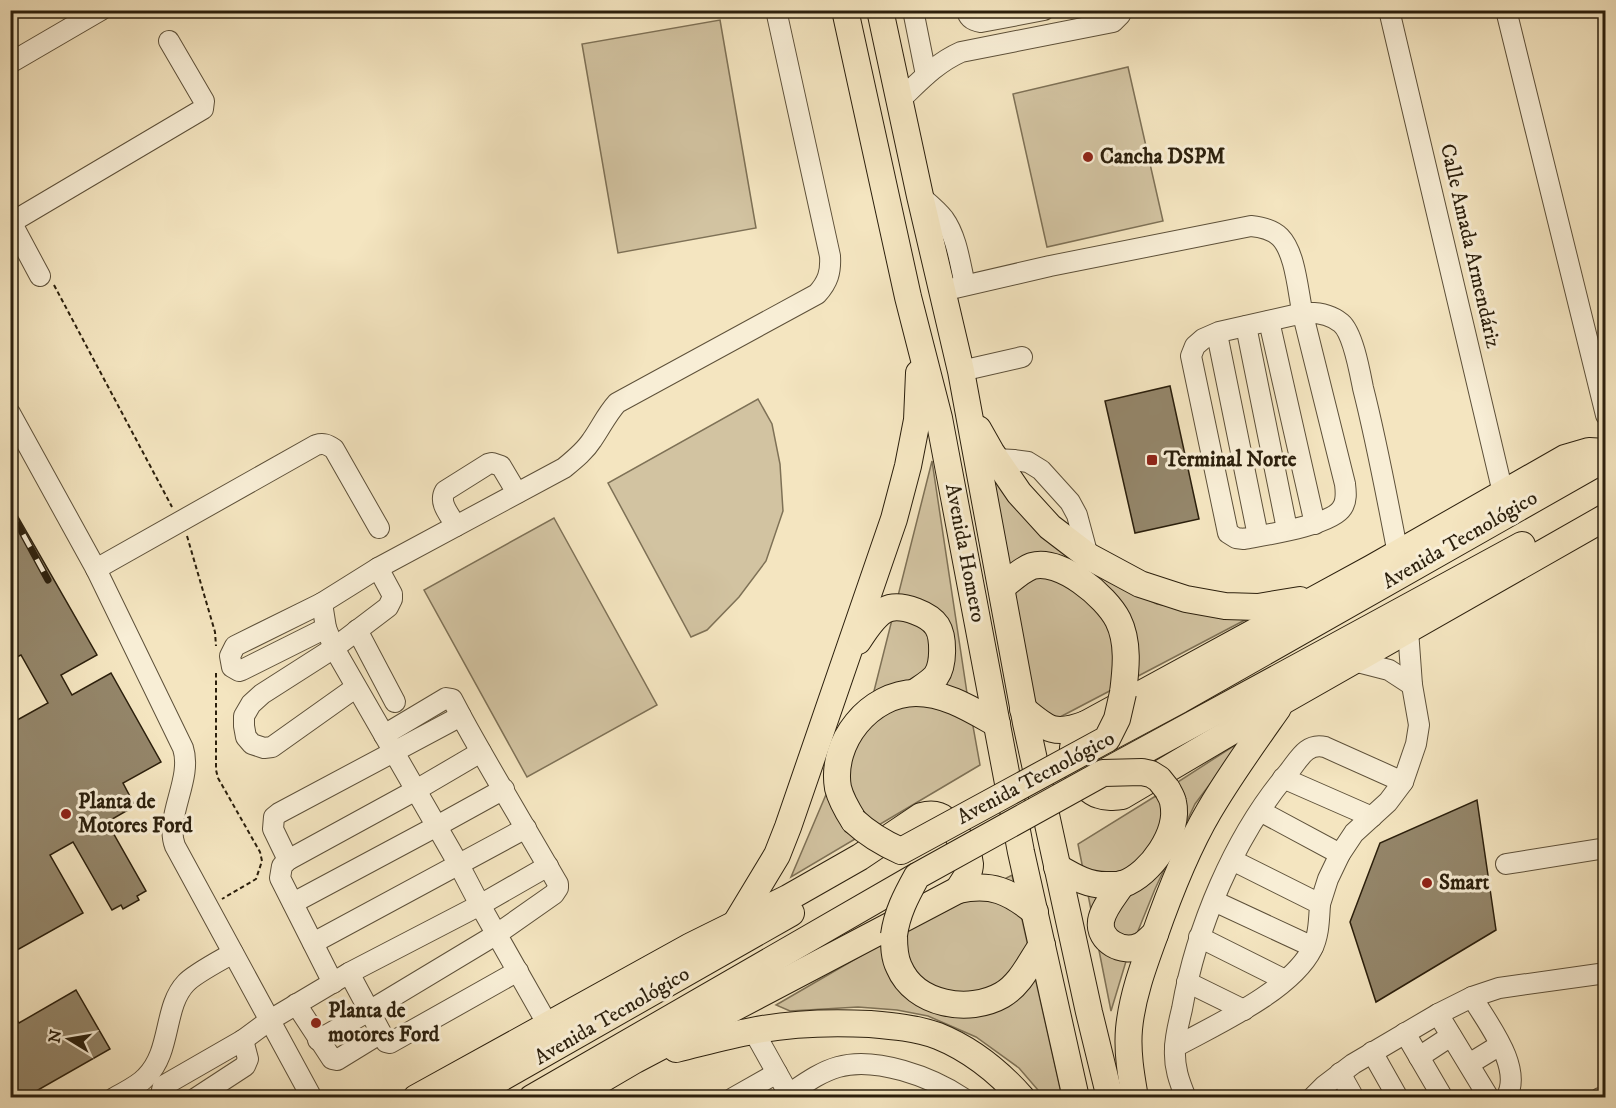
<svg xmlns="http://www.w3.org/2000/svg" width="1616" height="1108" font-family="'IM FELL DW Pica',serif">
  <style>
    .green { fill: #d2c3a1; stroke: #7e7156; stroke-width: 1.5 }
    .building { fill: #94866a; stroke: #2b1f0c; stroke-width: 1.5 }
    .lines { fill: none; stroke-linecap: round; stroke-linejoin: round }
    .minor-casing { stroke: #5d5039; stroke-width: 22 }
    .major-casing { stroke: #2b1f0c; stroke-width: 28 }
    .path { stroke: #2b1f0c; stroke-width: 2; stroke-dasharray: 4.5 3; stroke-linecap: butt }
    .minor { stroke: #f8eed6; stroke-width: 20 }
    .major { stroke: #f4e5c0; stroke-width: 26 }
    .rail-casing { stroke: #2b1f0c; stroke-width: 7 }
    .rail { stroke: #f8eed6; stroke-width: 4.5; stroke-dasharray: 14; stroke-linecap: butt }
    .major-bridge-casing { stroke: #2b1f0c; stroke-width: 28; stroke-linecap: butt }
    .major-bridge { stroke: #f4e5c0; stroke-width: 26 }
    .poi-dot { fill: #8f2418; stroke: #f8eed6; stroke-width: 2 }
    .labels { text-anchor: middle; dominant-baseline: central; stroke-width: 6; stroke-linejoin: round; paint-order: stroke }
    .poi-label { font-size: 21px; font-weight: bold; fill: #2b1f0c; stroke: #f8eed6; text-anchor: start }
    .street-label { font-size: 21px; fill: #2b1f0c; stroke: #f8eed6 }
  </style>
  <rect width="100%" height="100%" fill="#f4e5c0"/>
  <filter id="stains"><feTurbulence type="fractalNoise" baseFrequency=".00333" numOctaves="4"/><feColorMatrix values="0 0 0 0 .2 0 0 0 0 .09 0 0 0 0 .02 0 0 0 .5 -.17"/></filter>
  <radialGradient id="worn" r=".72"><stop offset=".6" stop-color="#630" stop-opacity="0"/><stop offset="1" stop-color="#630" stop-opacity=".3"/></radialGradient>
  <g class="green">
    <polygon points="720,20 756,228 618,253 582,44"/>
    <polygon points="1128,67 1163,221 1047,247 1013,94"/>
    <polygon points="758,399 772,424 780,464 783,511 766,561 739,597 707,630 691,637 608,483"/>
    <polygon points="932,461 967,693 980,765 791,877 836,771 872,699"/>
    <polygon points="992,472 1062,549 1102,578 1157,604 1245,620 1039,728"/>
    <polygon points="554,518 657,705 527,777 424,590"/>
    <polygon points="1243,740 1195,804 1155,889 1127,958 1111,1011 1078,844 1167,789"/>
    <polygon points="1012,875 1062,1097 1044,1097 1019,1068 976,1037 928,1016 897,1010 858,1007 790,1011 776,1005 895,936"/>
  </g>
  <g class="building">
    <polygon points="1170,386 1199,519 1135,533 1105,401"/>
    <polygon points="10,503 97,655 61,675 72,695 111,673 161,762 123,783 135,806 107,822 146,891 137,896 139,900 123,909 121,905 112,910 73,842 50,855 83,913 10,954 10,724 48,703 21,655 10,660"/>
    <polygon points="1477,800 1496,930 1376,1002 1350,922 1380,843"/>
    <polygon points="76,990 110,1049 24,1098 10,1098 10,1007 19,1023"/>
  </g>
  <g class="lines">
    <g class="minor-casing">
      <g id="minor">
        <polyline points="913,10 926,75"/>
        <path d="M967,10C968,18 974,21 981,22L1044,10"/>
        <polyline points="1389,10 1503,493"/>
        <polyline points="1506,10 1606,415"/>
        <polyline points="10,63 101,10"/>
        <path d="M900,100C919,82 936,63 961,52L1113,22L1120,15L1122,10"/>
        <path d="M920,196C928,203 937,210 944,219C957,237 960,264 965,285"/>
        <polyline points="10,220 40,276"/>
        <polyline points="12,222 203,109 204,101 169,41"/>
        <path d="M942,291L1050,266L1251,226C1261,227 1272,229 1280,237C1296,253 1298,294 1303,315C1317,372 1331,428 1345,484C1346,492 1347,501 1342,508C1332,525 1265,535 1244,539L1236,538L1228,533L1191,356L1195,346L1203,339L1219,332L1303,313C1316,312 1330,314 1341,323C1353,333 1360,373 1363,388C1377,443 1387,498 1398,554"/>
        <polyline points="1269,321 1315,524"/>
        <polyline points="1246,326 1287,529"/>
        <polyline points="1217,334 1258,536"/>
        <polyline points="961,371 1022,357"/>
        <path d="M10,413L96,569L183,748C193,779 164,817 175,846L312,1098"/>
        <polyline points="996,459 1014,460 1028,462 1041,470 1070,502 1077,515 1088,556"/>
        <path d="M456,526C450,515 438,503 445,491L488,464L492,463L501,466L517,493"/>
        <path d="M96,569L316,445C323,443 327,444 334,449L379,528"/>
        <polyline points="322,603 235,646 230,656 232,667 239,671 242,670 326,628"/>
        <polyline points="357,630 395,702"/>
        <polyline points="1354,661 1389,670 1412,685"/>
        <polyline points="355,688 272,747 264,748 252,744 246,737 244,726 244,716 251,704 262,694 334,648 388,607 392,599 392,594 378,568"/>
        <polyline points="384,735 446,698 452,699 461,716"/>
        <polyline points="1283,778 1372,817"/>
        <polyline points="1260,811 1340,854"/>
        <path d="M288,860L273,829L274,817L279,813L461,716C492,773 526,828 558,884V888L554,894L497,934L369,1011L318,1040"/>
        <polyline points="1506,864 1606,848"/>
        <polyline points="1214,901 1313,947"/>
        <polyline points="293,903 437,826 504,789"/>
        <polyline points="1320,904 1328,879 1340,854 1354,833 1388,802 1403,782 1416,744 1419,725 1412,685 1408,630"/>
        <polyline points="1199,937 1285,980"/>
        <polyline points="313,943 526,828"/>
        <polyline points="349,973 386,1042 390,1043 518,971"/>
        <polyline points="1187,982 1244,1010"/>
        <polyline points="333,983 280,878 282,866 288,860 416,790 481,752"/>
        <path d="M1472,997C1487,1023 1524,1068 1506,1098"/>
        <polyline points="296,1004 332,1059 337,1060 381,1033"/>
        <polyline points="1438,1014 1489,1098"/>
        <path d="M548,1025L480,905L459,865L334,648L326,628L322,603L378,568L564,468C575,459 585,451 592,440C601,427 607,414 617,403L817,294C828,282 831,272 830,256L776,10"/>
        <polyline points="753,1030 791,1098"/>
        <polyline points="1405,1033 1443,1098"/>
        <path d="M1175,1047C1215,1025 1291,991 1312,949C1319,936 1319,919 1320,904L1232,860"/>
        <polyline points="1372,1052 1398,1098"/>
        <polyline points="1419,1057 1451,1036"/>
        <polyline points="1469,1064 1500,1045"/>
        <polyline points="1340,1073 1354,1098"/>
        <path d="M789,1094C804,1084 820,1072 838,1067C875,1056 932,1077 963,1098"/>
        <path d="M114,1098C124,1092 138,1086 146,1077C172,1051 163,1007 186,983C194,974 221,960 233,953"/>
        <polyline points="165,1098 162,1090 163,1086 243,1040 270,1020 349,973 480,905 548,866"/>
        <polyline points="196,1098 245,1066 248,1059 243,1040"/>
        <polyline points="733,1098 777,1073"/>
        <path d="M1186,1098C1179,1081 1174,1067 1175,1049C1175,1036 1179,1022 1182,1009C1196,928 1234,837 1287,774C1298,761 1306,742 1325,747L1403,782"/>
        <polyline points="1312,1098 1324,1086 1353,1064 1438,1014 1472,997 1499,988 1606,973"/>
        <polyline points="1600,1098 1606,1097"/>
      </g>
    </g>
    <g class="major-casing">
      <g id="major">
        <polyline points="845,10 908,297 939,418 1021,852 1076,1098"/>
        <polyline points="880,10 920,196 961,371 1026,723 1089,1012 1110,1098"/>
        <polyline points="978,429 991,452 1019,493 1050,527 1088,556 1140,584 1186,599 1225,606 1258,607 1300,600"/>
        <path d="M1606,452L1589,451L1565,458L1372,568L1086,724C1081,730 1075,736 1074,743C1069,761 1081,789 1099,795C1107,798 1114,797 1122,796L1283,701L1606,517"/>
        <path d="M1002,587C1011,580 1021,570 1032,566C1060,558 1106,596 1118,620C1129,642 1126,669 1123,693"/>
        <path d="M858,641C865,630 877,611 890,608C904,605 929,614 937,626C944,637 944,665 936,676C930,683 921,688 914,693"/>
        <path d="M1023,709C1048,730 1054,736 1086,724"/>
        <polyline points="1107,739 1180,700 1606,458"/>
        <polyline points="1103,773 1522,545"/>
        <path d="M854,821C847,810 841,800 838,788C830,742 870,693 916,693C946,693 972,710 997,724"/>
        <path d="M1057,867C1074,877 1089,886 1109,885C1113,885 1119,885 1123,884C1151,874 1180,832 1173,802C1172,797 1169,793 1167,789"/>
        <path d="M1122,884C1115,895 1103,908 1101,921C1098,941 1123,954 1140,946C1145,944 1150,938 1155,934"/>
        <path d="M958,890C992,883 1009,891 1035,912"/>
        <polyline points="736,923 777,855 788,827 894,519 908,466 917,420 919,373"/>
        <path d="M894,935C894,946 894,957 899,967C915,1005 969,1014 1002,995C1021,984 1030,962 1042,945"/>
        <path d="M676,1049C701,1043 726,1036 752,1031C791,1023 831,1022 870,1024C893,1026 916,1028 938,1036C970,1049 999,1072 1022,1098"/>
        <path d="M416,1098L691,946L788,898L860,857L921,816C929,814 937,813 944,819C954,827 969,851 970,864C970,874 963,882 958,890L635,1060L570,1098"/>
        <polyline points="466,1098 791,913"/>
        <polyline points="532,1098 917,876"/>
        <path d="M1135,1098C1131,1075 1127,1052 1129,1029C1132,997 1143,967 1154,937C1169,894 1186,850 1209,811C1230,775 1254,742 1278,708"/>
      </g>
    </g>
    <g class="path">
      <polyline points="54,285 172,507"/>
      <polyline points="187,536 215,632 216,646"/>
      <polyline points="216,673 216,770 218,778 260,852 262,861 256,879 222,899"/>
    </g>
    <use href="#minor" class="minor"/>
    <use href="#major" class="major"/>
    <g class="rail-casing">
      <polyline id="rail" points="10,510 48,580"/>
    </g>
    <use href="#rail" class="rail"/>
    <g class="major-bridge-casing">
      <g id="major-bridge">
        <path d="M854,821C868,834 883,843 901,851L1107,739L1117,719L1123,693"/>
        <path d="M894,935C897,913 906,896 917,876L1103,773L1142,772L1151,774L1159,779L1167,789"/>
      </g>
    </g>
    <use href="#major-bridge" class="major-bridge"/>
  </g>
  <g class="poi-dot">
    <circle cx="1088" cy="157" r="6"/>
    <rect x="1146" y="454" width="12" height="12" rx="3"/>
    <circle cx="66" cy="814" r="6"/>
    <circle cx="1427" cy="883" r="6"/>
    <circle cx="316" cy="1023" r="6"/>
  </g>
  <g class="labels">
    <g class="poi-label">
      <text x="1100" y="157">Cancha DSPM</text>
      <text x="1164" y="460">Terminal Norte</text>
      <text x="78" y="802">Planta de<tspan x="78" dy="24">Motores Ford</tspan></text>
      <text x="1439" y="883">Smart</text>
      <text x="328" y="1011">Planta de<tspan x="328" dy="24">motores Ford</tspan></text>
    </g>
    <g class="street-label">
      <text transform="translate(1470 246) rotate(77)">Calle Amada Armendáriz</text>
      <text transform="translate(1460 540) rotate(-30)">Avenida Tecnológico</text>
      <text transform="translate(965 553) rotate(79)">Avenida Homero</text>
      <text transform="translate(1036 778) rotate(-28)">Avenida Tecnológico</text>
      <text transform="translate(612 1016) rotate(-30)">Avenida Tecnológico</text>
    </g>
  </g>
  <rect width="1616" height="1108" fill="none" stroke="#f4e5c0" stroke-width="36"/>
  <rect x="12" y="12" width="1592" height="1084" fill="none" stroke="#2b1f0c" stroke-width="3"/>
  <rect x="18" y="18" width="1580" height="1072" fill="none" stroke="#2b1f0c" stroke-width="1.5"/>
  <g transform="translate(69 1039) rotate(281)" stroke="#f8eed6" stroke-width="4.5" paint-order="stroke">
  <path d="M0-4.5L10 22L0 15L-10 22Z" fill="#2b1f0c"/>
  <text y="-9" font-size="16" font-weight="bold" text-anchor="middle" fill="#2b1f0c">N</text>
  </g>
  <rect width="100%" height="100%" filter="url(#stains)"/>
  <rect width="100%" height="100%" fill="url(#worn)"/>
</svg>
